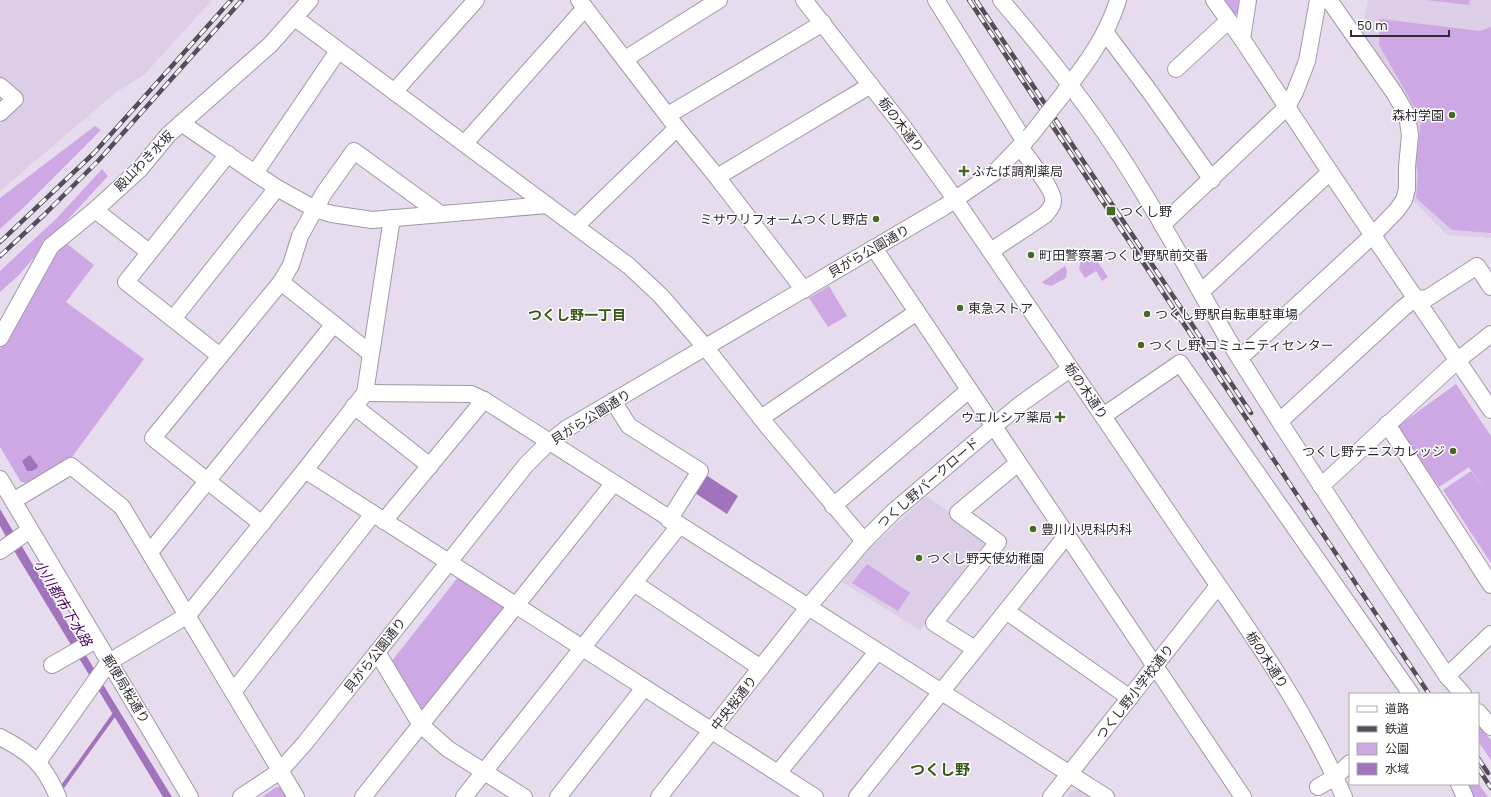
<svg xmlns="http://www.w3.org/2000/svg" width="1491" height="797" font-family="Poppins,'Noto Sans JP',sans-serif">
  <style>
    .built { fill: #dccee6 }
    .green { fill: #cda8e5 }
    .water { fill: #a173bc }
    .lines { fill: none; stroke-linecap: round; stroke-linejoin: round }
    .stream { stroke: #a173bc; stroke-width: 4 }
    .minor-casing { stroke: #a297a8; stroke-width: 18 }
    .minor { stroke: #fff; stroke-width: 16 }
    .rail-casing { stroke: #534e57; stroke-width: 4.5 }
    .rail { stroke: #fff; stroke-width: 3; stroke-dasharray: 9; stroke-linecap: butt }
    .minor-bridge-casing { stroke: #a297a8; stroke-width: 18; stroke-linecap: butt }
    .minor-bridge { stroke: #fff; stroke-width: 16 }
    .poi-dot { fill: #456a23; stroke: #fff; stroke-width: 1.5 }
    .labels { text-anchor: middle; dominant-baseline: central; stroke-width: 3; stroke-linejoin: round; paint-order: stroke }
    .poi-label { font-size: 13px; fill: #2f2b32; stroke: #fff; text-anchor: start }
    .street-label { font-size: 13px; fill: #2f2b32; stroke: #fff }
    .neighbourhood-label { font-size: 14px; font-weight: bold; fill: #365615; stroke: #fff }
    .water-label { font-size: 14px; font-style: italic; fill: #490764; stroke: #fff }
    .quarter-label { font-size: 15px; font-weight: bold; fill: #365615; stroke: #fff }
  </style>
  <rect width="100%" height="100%" fill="#e7dcee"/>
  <g class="built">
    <polygon points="0,0 212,0 145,74 115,93 0,191 0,123 23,100 0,80"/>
    <polygon points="1368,0 1491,0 1491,238 1447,235 1413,201 1415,187 1402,91 1362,31"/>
    <polygon points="927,496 985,539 986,544 920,630 842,582 870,548"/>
    <polygon points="1079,789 1091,797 1067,797 1072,791"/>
  </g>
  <g class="green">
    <polygon points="1224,0 1243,0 1241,14 1234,14"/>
    <polygon points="1426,0 1470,0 1469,5"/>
    <polygon points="1380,19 1480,31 1491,27 1491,233 1452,230 1416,198 1418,174 1416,164 1421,119 1379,45"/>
    <polygon points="95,126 101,130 22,209 0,229 0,198"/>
    <polygon points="102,169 108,176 47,242 19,275 0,292 0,271 57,218"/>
    <polygon points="66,243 94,265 66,302 144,359 72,457 28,483 21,482 0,447 0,349 54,255"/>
    <polygon points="1091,252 1108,277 1102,281 1096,271 1085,278 1079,269 1081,259"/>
    <polygon points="1065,266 1067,270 1066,278 1051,286 1044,284 1042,282"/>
    <polygon points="829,286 847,316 828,327 809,298"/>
    <polygon points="1456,384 1491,436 1491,563 1443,490 1471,471 1487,494 1469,467 1439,487 1398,426"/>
    <polygon points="867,564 910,593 898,611 852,583"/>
    <polygon points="459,576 506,607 423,713 391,662"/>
    <polygon points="1478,726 1491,740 1491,760 1478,741"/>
    <polygon points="1478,783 1488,797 1474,797 1468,784 1478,784"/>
    <polygon points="276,787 282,787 288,797 262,797"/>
  </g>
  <g class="water">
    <polygon points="30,455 38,466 37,468 32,471 27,471 22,461"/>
    <polygon points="706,475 738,496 727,514 695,493"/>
    <polygon points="0,509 107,691 172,797 163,797 13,549 0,526"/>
  </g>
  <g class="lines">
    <polyline class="stream" points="63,786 116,712"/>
    <g class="minor-casing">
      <g id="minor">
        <polyline points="579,0 677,128 717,177 804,290"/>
        <path d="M804,0L904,128L948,189C1026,303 1103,416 1180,530C1239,616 1302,701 1344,797"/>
        <polyline points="936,0 1025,142"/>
        <path d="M1001,0C1042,48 1081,96 1115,148C1161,216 1197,289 1240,359C1307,466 1377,571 1447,676L1463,694"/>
        <polyline points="1214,0 1242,39 1330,172 1491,410"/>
        <polyline points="295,18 629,266 661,296 706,348 768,427 864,541"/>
        <polyline points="1105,32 1150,92 1212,180"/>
        <polyline points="1242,39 1248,0"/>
        <polyline points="625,59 719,0"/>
        <polyline points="1176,69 1228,21"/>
        <polyline points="0,86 15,99 0,113"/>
        <path d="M1065,91C1086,64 1108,34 1118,0"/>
        <polyline points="394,92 476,0"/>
        <polyline points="668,115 823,23"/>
        <polyline points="181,123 277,188 315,209 332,214 372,220 547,205"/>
        <polyline points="465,143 585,8"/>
        <polyline points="255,173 338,51"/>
        <polyline points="717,177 871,85"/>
        <polyline points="95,210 149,252"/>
        <polyline points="577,225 677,128"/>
        <polyline points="1162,225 1287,107 1295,92 1307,61 1318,0"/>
        <polyline points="874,248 1243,797"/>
        <path d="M991,251L1045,215C1048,211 1053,207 1053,201C1055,191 1027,157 1020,147"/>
        <polyline points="281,282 370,353"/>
        <polyline points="1201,292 1330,172"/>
        <polyline points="173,319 277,188"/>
        <polyline points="0,338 51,246 95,210 140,169 168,135 270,45 310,0"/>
        <polyline points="220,356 126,282 228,154"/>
        <polyline points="1240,358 1373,235 1397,210 1404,200 1407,189 1407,167 1410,135 1407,115 1395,94 1329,0"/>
        <polyline points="365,393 471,394 484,400 1106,797"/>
        <polyline points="613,401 629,426 700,471 669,520"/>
        <polyline points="354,406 430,466"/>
        <polyline points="1103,416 1180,363 1411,694"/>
        <polyline points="761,418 917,312"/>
        <polyline points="1280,421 1403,308 1416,298 1426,299 1477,266 1491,287"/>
        <polyline points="1387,424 1491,585"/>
        <polyline points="305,470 815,797"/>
        <polyline points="0,479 190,797"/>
        <polyline points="1321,486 1458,360 1491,334"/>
        <polyline points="13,501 71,466 122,507 296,797"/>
        <polyline points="833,506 969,390"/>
        <polyline points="384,521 484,400"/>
        <polyline points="262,524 153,438 281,282 291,265 300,236 315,209 324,193 354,151 439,213"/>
        <polyline points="0,551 30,530"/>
        <polyline points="150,552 334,324"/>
        <polyline points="634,583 761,668"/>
        <polyline points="1006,611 1130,698"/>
        <polyline points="975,649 934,623 998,542 958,513 1018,463"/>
        <polyline points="377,652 421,725 448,749 524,797"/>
        <polyline points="52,665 96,640"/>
        <polyline points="1447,676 1491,634"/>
        <polyline points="233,692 373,514"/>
        <polyline points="1478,712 1491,727"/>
        <path d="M0,737C31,753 44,764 58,797"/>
        <polyline points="38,762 109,662 188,615 305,470 365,393 392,218"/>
        <polyline points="778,773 877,652"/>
        <polyline points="1459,784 1465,797"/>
        <polyline points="1318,787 1335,777 1350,763"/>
        <polyline points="241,797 280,771 305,743 526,465 548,443 566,429 944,207 995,172 1030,136"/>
        <polyline points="363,797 613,484"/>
        <polyline points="464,797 679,526"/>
        <polyline points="558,797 644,688"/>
        <polyline points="659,797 814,600 864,541 894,511 993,427 1022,403 1063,374"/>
        <polyline points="857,797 1067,535"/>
        <polyline points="1051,797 1218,586"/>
      </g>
    </g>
    <use href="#minor" class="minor"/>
    <g class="rail-casing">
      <g id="rail">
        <polyline points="969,0 1429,694"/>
        <polyline points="976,0 1251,413"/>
        <polyline points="0,242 94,153 231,0"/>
        <polyline points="0,256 44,215 99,160 242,0"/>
        <polyline points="1478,758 1488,773"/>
        <polyline points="1478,768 1491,788"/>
      </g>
    </g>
    <use href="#rail" class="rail"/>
    <g class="minor-bridge-casing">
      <polyline id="minor-bridge" points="1030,136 1064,93"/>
    </g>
    <use href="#minor-bridge" class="minor-bridge"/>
  </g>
  <g class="poi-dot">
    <circle cx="1452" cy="115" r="4"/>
    <path d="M962 165h4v4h4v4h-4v4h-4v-4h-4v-4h4z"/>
    <rect x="1106" y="206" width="10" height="10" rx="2"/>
    <circle cx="876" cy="219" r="4"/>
    <circle cx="1031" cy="255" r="4"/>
    <circle cx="960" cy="308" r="4"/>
    <circle cx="1147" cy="314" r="4"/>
    <circle cx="1141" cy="345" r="4"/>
    <path d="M1058 411h4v4h4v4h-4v4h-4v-4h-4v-4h4z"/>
    <circle cx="1453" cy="451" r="4"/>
    <circle cx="1033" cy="529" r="4"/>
    <circle cx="919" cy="558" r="4"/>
  </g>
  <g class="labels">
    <g class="poi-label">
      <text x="1444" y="115" text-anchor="end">森村学園</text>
      <text x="972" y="171">ふたば調剤薬局</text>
      <text x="1120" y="211">つくし野</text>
      <text x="868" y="219" text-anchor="end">ミサワリフォームつくし野店</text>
      <text x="1039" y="255">町田警察署つくし野駅前交番</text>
      <text x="968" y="308">東急ストア</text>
      <text x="1155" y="314">つくし野駅自転車駐車場</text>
      <text x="1149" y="345">つくし野 コミュニティセンター</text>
      <text x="1052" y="417" text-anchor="end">ウエルシア薬局</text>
      <text x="1445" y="451" text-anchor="end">つくし野テニスカレッジ</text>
      <text x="1041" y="529">豊川小児科内科</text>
      <text x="927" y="558">つくし野天使幼稚園</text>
    </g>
    <g class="street-label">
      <text transform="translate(901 125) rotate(53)">栃の木通り</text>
      <text transform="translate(144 161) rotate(-46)">殿山わき水坂</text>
      <text transform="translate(869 251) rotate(-30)">貝がら公園通り</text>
      <text transform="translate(1086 391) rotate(56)">栃の木通り</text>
      <text transform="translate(591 417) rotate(-32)">貝がら公園通り</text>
      <text transform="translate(928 483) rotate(-41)">つくし野パークロード</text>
      <text transform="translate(375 655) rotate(-52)">貝がら公園通り</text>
      <text transform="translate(1267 660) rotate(57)">栃の木通り</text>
      <text transform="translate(126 689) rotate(59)">郵便局桜通り</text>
      <text transform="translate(1135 692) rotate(-52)">つくし野小学校通り</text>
      <text transform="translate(734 703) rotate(-52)">中央桜通り</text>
    </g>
    <g class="neighbourhood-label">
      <text x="577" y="315">つくし野一丁目</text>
    </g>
    <g class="water-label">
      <text transform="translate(63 603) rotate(59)">小川都市下水路</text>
    </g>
    <g class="quarter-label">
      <text x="940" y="769">つくし野</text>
    </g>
  </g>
  <rect x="1349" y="693" width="130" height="92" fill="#ffffff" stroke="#acaaad"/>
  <rect x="1357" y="706" width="20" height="6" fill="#ffffff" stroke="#acaaad"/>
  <text x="1385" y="713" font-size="12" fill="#2f2b32">道路</text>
  <rect x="1357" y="726" width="20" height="6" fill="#534e57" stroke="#acaaad"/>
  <text x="1385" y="733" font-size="12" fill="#2f2b32">鉄道</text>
  <rect x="1357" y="743" width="20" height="12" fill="#cda8e5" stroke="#acaaad"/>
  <text x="1385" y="753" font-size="12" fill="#2f2b32">公園</text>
  <rect x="1357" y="763" width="20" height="12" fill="#a173bc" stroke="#acaaad"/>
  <text x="1385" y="773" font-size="12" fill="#2f2b32">水域</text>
  <path d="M1351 30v6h98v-6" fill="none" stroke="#2f2b32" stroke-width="2"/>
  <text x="1357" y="30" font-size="12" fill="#2f2b32" stroke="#ffffff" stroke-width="3" paint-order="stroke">50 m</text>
</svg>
